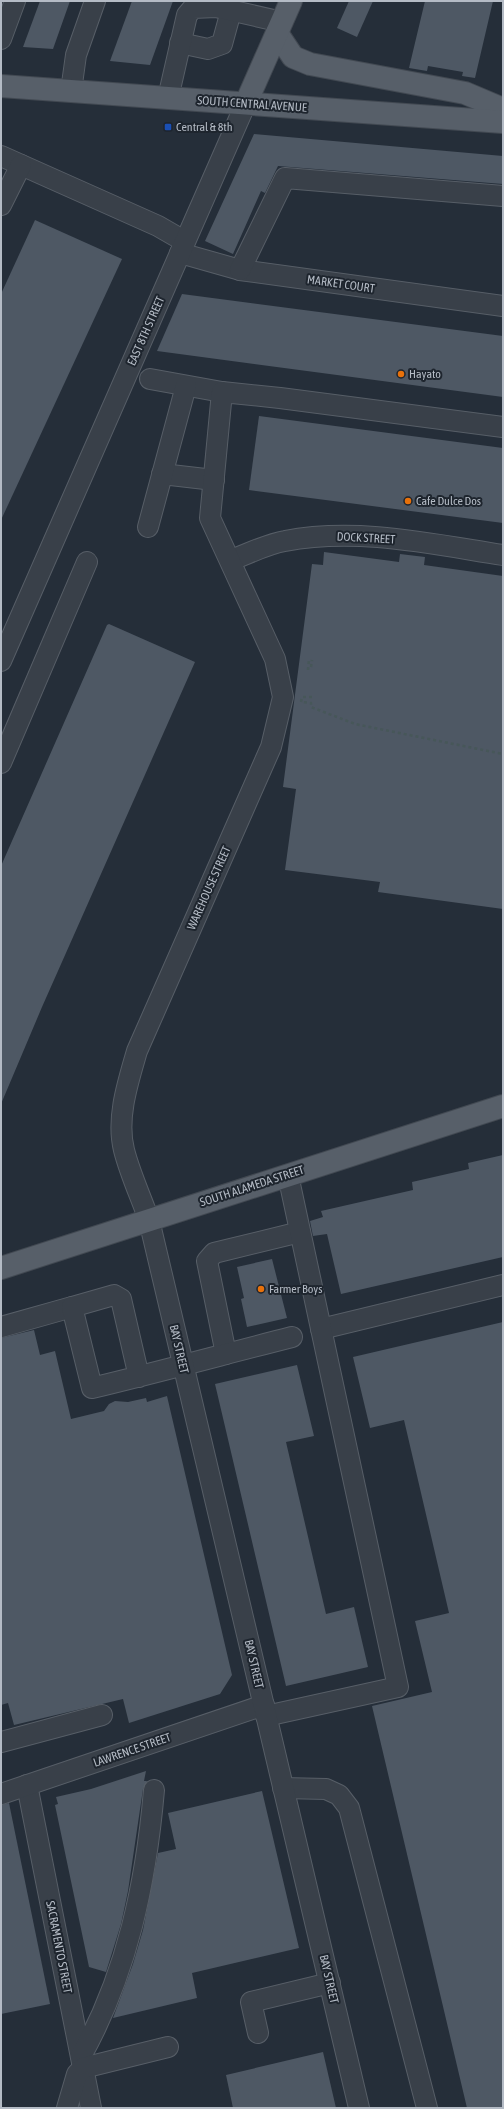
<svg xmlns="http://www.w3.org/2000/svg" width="504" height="2109" font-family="'Asap Condensed',sans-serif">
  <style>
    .building { fill: #4e5864 }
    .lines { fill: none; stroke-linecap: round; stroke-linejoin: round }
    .minor-casing { stroke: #575e67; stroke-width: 22 }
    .major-casing { stroke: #424952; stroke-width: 24 }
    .path { stroke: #475759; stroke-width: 2.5; stroke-dasharray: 3 3; stroke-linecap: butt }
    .minor { stroke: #394049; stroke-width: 20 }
    .major { stroke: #575f69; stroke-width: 22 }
    .transit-dot { fill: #1a4fb4; stroke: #1e252e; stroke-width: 1.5 }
    .food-dot { fill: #e8710a; stroke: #1e252e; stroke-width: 1.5 }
    .labels { text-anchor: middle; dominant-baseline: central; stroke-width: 4; stroke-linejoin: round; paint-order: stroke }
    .street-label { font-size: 12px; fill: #b4bbc5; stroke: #1e252e }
    .poi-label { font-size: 12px; fill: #b4bbc5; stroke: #1e252e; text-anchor: start }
  </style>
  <rect width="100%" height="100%" fill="#252e39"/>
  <g class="building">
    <polygon points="40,1 70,1 53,49 23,47"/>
    <polygon points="132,1 173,1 150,65 110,61"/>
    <polygon points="349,1 373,1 357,37 337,28"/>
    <polygon points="425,1 493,1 475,78 462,76 463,72 428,66 427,71 409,68"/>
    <polygon points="254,134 503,156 503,184 278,166 265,193 261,191 233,254 205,241"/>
    <polygon points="35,220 122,259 1,520 1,294"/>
    <polygon points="182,294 503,336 503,397 157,351"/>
    <polygon points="259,416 503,448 503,523 249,490"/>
    <polygon points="324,552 399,562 400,554 425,557 424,565 503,576 503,909 378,892 380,882 285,870 296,789 283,787 312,564 323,565"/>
    <polygon points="109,624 195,662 42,1007 1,1104 1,866 107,625"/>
    <polygon points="503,1155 503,1257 341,1294 327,1234 313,1236 310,1221 323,1217 321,1211 413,1190 412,1182 469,1169 468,1163"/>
    <polygon points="272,1259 287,1318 247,1327 241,1299 244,1298 237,1267"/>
    <polygon points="503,1322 503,2108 467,2108 372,1706 432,1692 415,1621 449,1613 404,1420 370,1428 353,1357"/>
    <polygon points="34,1330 40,1355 55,1351 71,1419 104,1411 109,1404 115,1401 128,1402 146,1398 147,1402 167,1396 232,1675 220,1694 129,1723 123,1699 14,1725 8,1703 1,1705 1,1338"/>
    <polygon points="297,1365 314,1436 286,1442 326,1614 354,1607 368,1667 286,1686 215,1384"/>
    <polygon points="146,1771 144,1781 147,1781 143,1789 128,1891 121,1924 106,1972 89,1967 55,1805 58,1804 56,1797 91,1789"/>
    <polygon points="262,1791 299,1948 192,1973 197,1998 113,2018 133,1964 143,1930 158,1853 176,1849 168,1813"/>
    <polygon points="9,1803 50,2004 1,2014 1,1805"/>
    <polygon points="323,2052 336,2108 233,2108 226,2075"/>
  </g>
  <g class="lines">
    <g class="minor-casing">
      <g id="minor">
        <polyline points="1,39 15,1"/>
        <polyline points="180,43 208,49 222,44 231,11"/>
        <polyline points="71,91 76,55 95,1"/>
        <polyline points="168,98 187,15 193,8 216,7 282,22"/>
        <polyline points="1,156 158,226 184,241"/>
        <polyline points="1,205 21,165"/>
        <polyline points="180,253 240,270 503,306"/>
        <polyline points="240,270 285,178 503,196"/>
        <polyline points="150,379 222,392"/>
        <polyline points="162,474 214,480"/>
        <polyline points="148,527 186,386"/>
        <path d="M231,560C248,554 267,544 285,541C357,527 432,544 503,555"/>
        <polyline points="1,661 246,103"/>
        <polyline points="1,763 87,562"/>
        <polyline points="1,1327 72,1307"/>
        <polyline points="321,1329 503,1285"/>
        <polyline points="226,1354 207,1261 214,1253 300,1232"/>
        <path d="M139,1377L121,1299L114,1295L72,1307L92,1388C159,1372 225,1354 292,1337"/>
        <polyline points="266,1716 398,1687 288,1175"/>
        <polyline points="1,1742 102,1715"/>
        <polyline points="27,1785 91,2108"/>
        <polyline points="283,1788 326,1789 339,1795 349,1808 427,2108"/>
        <polyline points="1,1794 264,1705"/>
        <polyline points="258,2033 251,2002 330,1983"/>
        <path d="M81,2056C127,1974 146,1883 154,1790"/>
        <polyline points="67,2108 77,2074 83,2068 168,2047"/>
        <path d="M359,2108L149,1220C141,1197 130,1174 124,1150C116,1118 128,1082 137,1051L271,747L283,697L275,659L210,518L222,392L280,398L503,427"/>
      </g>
    </g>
    <g class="major-casing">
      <g id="major">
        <polyline points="277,33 293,57 310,64 465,93 503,109"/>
        <polyline points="1,86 503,122"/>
        <polyline points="246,103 291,1"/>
        <polyline points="1,1268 503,1106"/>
      </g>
    </g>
    <g class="path">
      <polyline points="311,667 312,660"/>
      <polyline points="308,670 309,659"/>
      <polyline points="312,697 302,697 301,702 311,703 311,707 355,724 503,754"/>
    </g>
    <use href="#minor" class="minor"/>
    <use href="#major" class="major"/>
  </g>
  <rect class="transit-dot" x="164" y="123" width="8" height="8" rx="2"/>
  <g class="food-dot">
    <circle cx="401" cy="374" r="4"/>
    <circle cx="408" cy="501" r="4"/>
    <circle cx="261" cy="1289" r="4"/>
  </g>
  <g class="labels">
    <g class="street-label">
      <text transform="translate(252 104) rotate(4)">SOUTH CENTRAL AVENUE</text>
      <text transform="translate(341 284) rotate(8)">MARKET COURT</text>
      <text transform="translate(146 331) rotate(-66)">EAST 8TH STREET</text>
      <text transform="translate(366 538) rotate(3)">DOCK STREET</text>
      <text transform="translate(209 888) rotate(-66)">WAREHOUSE STREET</text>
      <text transform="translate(252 1186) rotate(-18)">SOUTH ALAMEDA STREET</text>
      <text transform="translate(179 1349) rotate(77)">BAY STREET</text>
      <text transform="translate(254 1664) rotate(77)">BAY STREET</text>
      <text transform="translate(132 1750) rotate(-19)">LAWRENCE STREET</text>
      <text transform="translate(59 1947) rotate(79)">SACRAMENTO STREET</text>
      <text transform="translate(329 1979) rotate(77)">BAY STREET</text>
    </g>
    <g class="poi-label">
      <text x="176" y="127">Central &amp; 8th</text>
      <text x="409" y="374">Hayato</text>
      <text x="416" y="501">Cafe Dulce Dos</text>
      <text x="269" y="1289">Farmer Boys</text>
    </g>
  </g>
  <rect width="504" height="2109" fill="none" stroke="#b4bbc5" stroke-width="4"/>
</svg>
